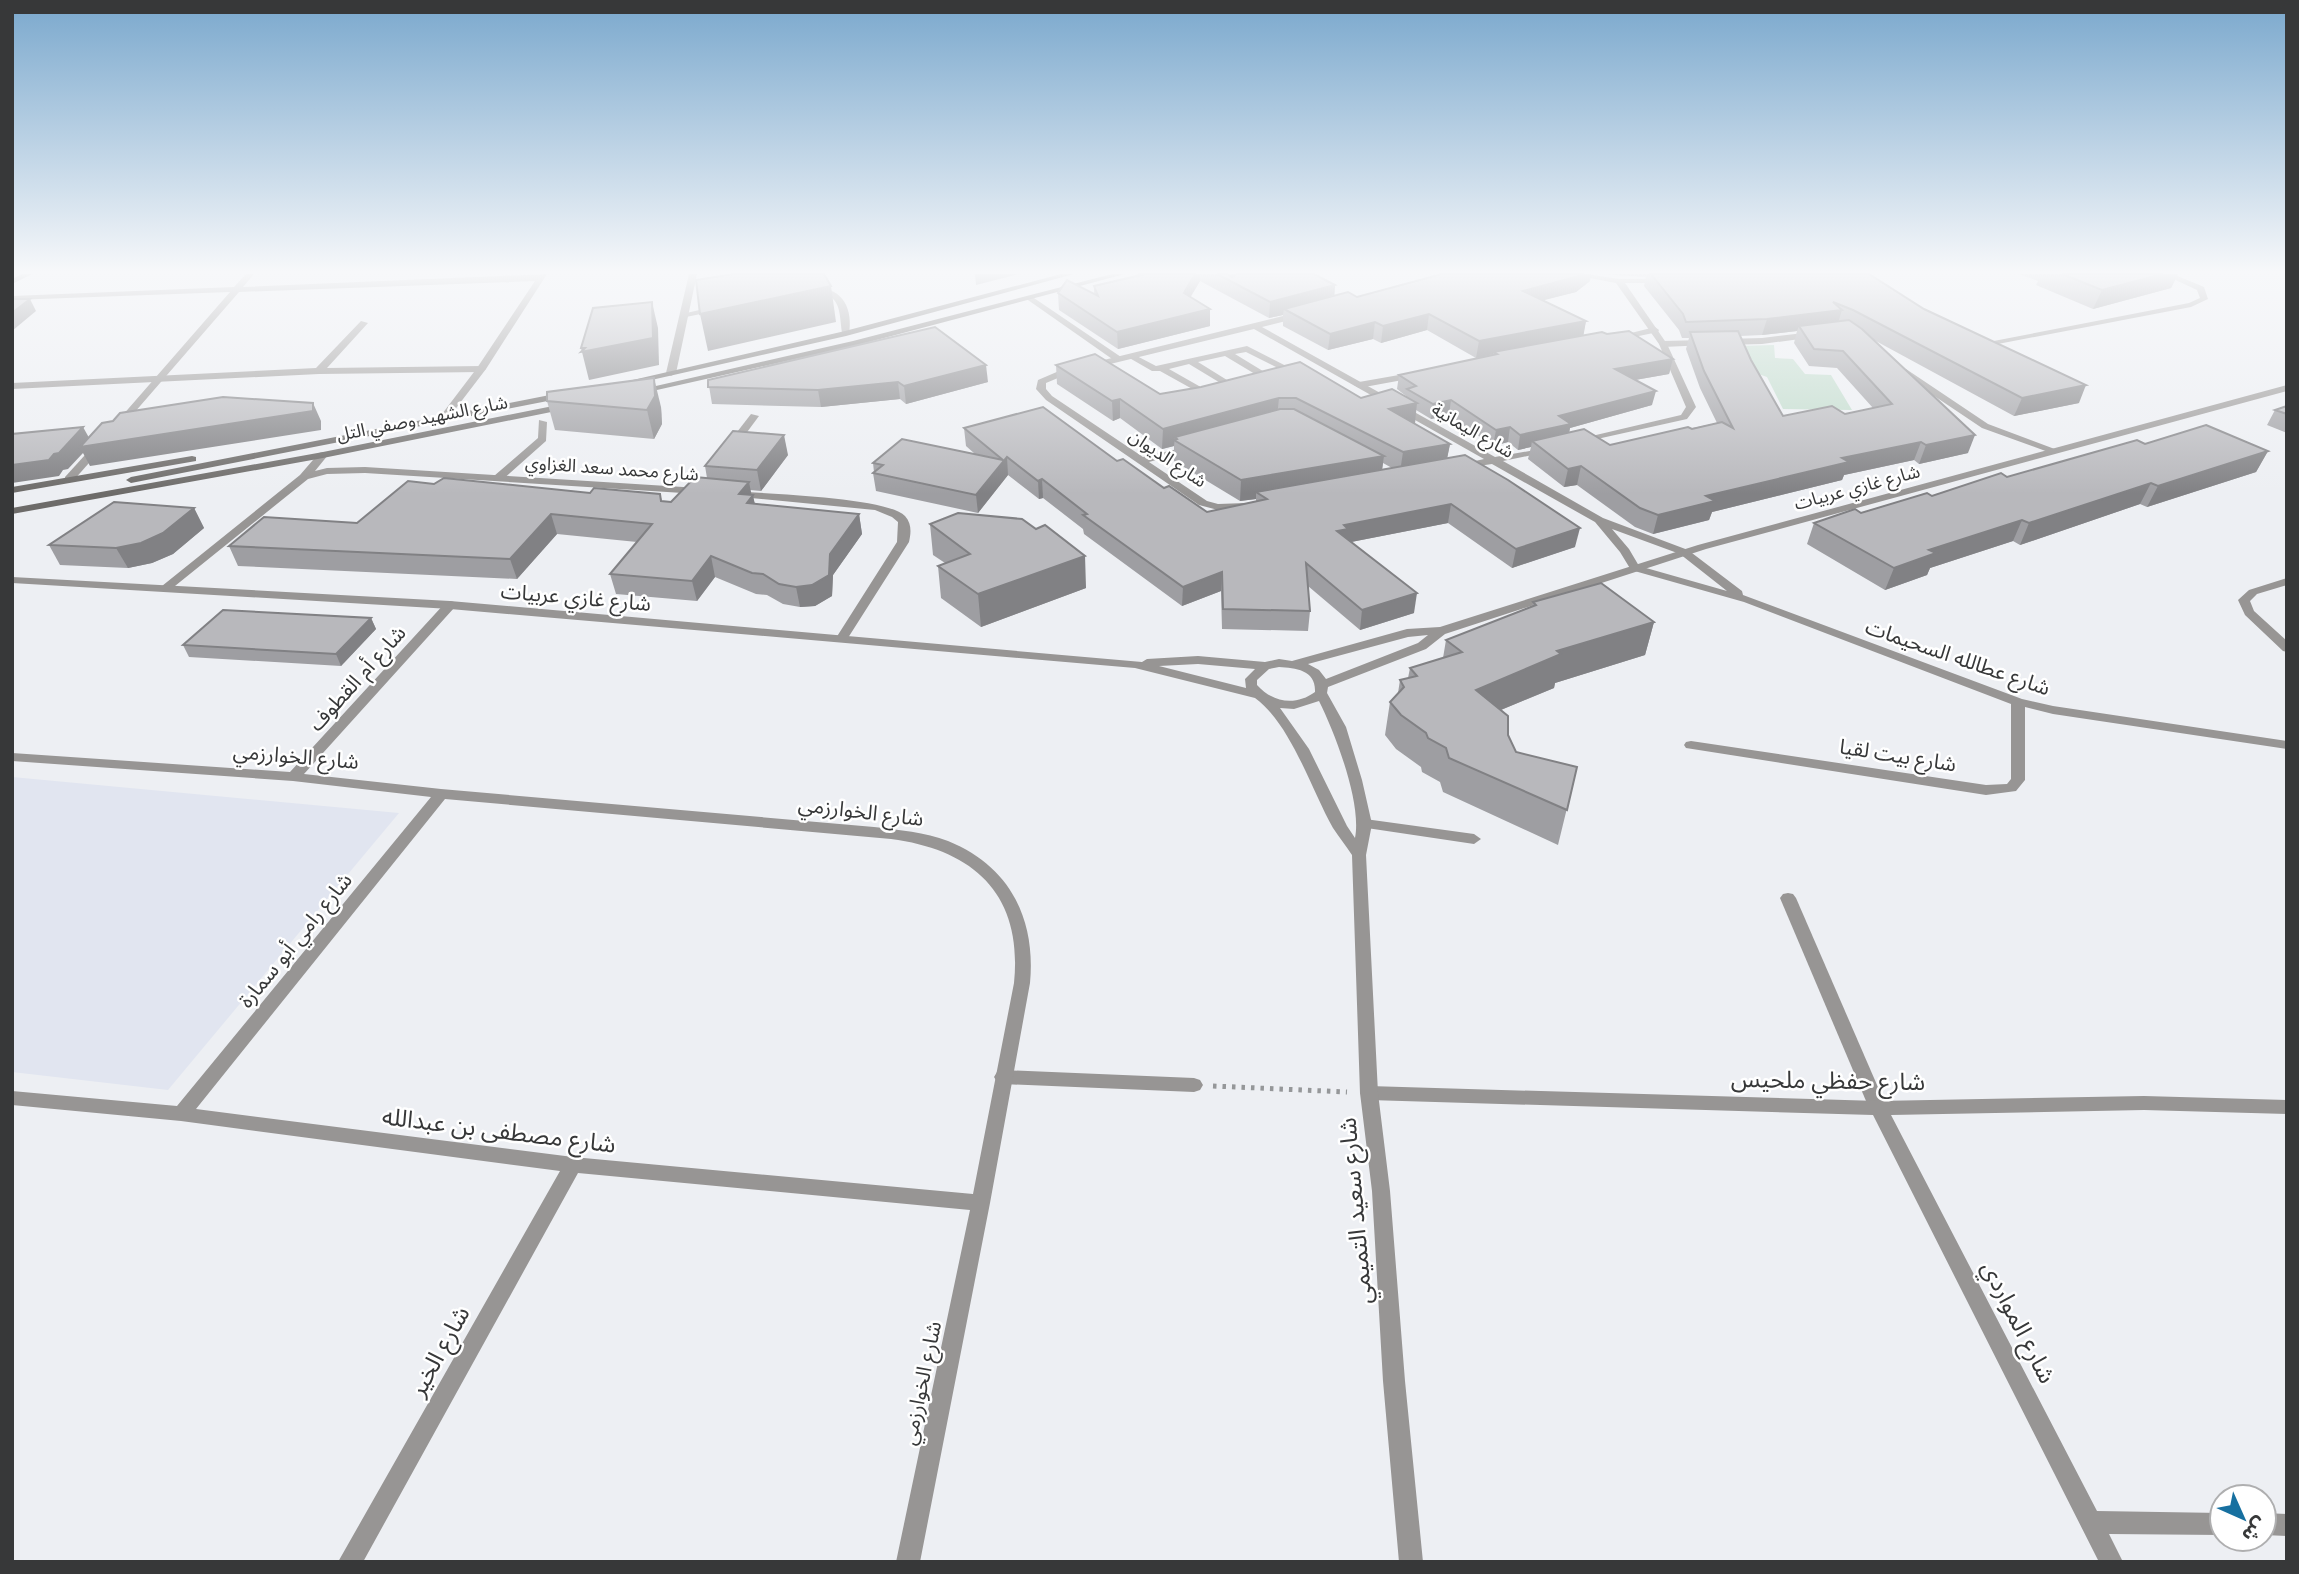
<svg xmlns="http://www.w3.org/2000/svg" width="2299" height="1574" font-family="Raleway,'Noto Sans Arabic',sans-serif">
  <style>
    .built { fill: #e1e5f0 }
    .green { fill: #bedac9 }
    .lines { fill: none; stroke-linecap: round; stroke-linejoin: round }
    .path { stroke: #959799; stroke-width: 5; stroke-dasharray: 3.5 6; stroke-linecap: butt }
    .service { fill: #979594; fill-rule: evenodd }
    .pedestrian { fill: #979594; fill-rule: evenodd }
    .minor { fill: #979594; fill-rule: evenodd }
    .tertiary { fill: #979594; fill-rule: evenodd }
    .secondary { fill: #6d6b69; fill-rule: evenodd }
    .wall { fill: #9e9ea2; fill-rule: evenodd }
    .shaded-wall { fill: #818184 }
    .building { fill: #b8b8bc; stroke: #818184; stroke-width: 2 }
    .labels { text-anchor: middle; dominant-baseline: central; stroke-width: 5; stroke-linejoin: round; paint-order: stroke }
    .far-street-label { font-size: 18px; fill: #373839; stroke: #fff }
    .street-label { font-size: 21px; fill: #373839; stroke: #fff }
    .near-street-label { font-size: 24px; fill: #373839; stroke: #fff }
  </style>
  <rect width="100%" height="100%" fill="#edeff3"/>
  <polygon class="built" points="12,777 399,813 168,1090 12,1072"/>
  <polygon class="green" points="1774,345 1775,358 1793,359 1805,374 1831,375 1852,410 1783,409 1767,377 1750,371 1739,346"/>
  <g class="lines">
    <polyline class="path" points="1213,1086 1347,1092"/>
    <g class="service">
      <path d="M816,287C844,289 853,309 849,335L842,333C839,308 841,295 813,291V287Z"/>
      <polygon points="717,306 720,306 720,310 686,317 682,314"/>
      <polygon points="361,321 368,323 327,368 481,366 486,369 481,372 319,374 12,389 12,383 316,368"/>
      <polygon points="1655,327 1659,330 1658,332 1615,341 1611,338"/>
      <polygon points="1812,332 1815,333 1815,337 1762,344 1724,345 1720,342 1724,339 1762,338"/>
      <polygon points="1704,340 1708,343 1707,345 1663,347 1659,344 1663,341"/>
      <polygon points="1247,346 1296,371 1287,377 1281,377 1279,375 1284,371 1246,352 1235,354 1271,376 1271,380 1265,380 1225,356 1198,362 1235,385 1237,387 1232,390 1189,364 1169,369 1206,390 1213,388 1218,391 1205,396 1160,371 1152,371 1126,356 1133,354 1156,366"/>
      <polygon points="1900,369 1906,369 1988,424 2060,451 2051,453 1982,428 1900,373"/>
      <polygon points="1416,372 1421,375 1419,377 1359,388 1354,385 1359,382"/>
      <polygon points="751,414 759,416 736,447 728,447 727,445"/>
      <polygon points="1365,819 1474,834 1481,839 1474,844 1360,827 1358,824 1360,821"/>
      <polygon points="1788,893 1793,894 1796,898 1887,1108 1884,1113 1878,1115 1872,1113 1869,1108 1780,898 1783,894"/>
      <polygon points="1003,1070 1194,1078 1200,1080 1203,1085 1200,1090 1194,1092 1003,1084 997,1082 994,1077 997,1072"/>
    </g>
    <g class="pedestrian">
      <polygon points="1031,296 1121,357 1121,361 1115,361 1028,300 1027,298"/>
      <polygon points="539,420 547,422 546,441 502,480 494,480 494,476 538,438"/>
    </g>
    <g class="minor">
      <polygon points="246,274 254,274 243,287 547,274 486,369 447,420 444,421 439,418 477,368 535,281 239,292 121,428 115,428 115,424 230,292 12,300 12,296 234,287"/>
      <polygon points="689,274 697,274 676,373 671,376 666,373"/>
      <polygon points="1568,274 1587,274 1619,279 1668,279 1669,281 1665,283 1625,283 1667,344 1696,407 1687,419 1579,443 1579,439 1681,415 1686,407 1659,344 1616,283"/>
      <polygon points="2163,274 2173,274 2204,287 2208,299 2191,307 1977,348 1973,345 2189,303 2200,298 2197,290"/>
      <path d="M1299,312L1303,315L1302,317L1262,327L1495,457L1552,447V451L1503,461L1603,518L1688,550L1742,591L1743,595L2022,699L2053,706L2287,741V749L2053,714L2025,707V780L2016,791L1986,795L1686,748L1684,745L1686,742L1691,741L1986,785L2007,784L2011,779V704L1744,602L1631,570L1620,552L1595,522L1492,464L1458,469V465L1484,459L1254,329L1065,375L1046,383V389L1052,396L1143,457L1195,445V449L1149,462L1207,501L1218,504L1246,503L1250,504V508L1218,510L1199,505L1046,400L1036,389L1038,380L1059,371ZM1612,529L1680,554L1727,591L1639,566L1629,549Z"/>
      <polygon points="95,444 104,446 73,481 65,481 65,477"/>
      <polygon points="323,452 328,455 315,471 327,468 365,467 699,488 704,491 699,494 365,473 327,474 308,479 170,590 162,590 162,586 300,475 319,453"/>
      <path d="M734,491C766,494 887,497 905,516C912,524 911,533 909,542L846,641L842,642L836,638L897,542L898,522L892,517L875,510L730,496V492Z"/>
      <polygon points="2287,578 2287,585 2257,594 2250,601 2254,611 2287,641 2287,652 2283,651 2245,615 2238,600 2249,590"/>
      <path d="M450,601L454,602V608L304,774L441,789L874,827C899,830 925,832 948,841C1010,866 1036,919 1030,983L990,1203L920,1562H896L970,1210L578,1173L363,1562H338L560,1171L181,1121L12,1105V1091L177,1106L431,797L293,781L12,761V753L290,772L446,602ZM445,799L891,839C975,850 1023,895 1014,983L973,1194L573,1157L196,1109Z"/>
      <polygon points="1369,1086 1878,1101 2144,1096 2287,1100 2287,1114 2144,1110 1891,1115 2097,1511 2222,1513 2222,1535 2109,1534 2123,1562 2099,1562 1873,1115 1369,1100 1363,1098 1360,1093 1363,1088"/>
      <polygon points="2264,1513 2287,1514 2287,1536 2264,1535"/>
    </g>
    <path class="tertiary" d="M2287,385V391L1706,549L1445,634L1426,649L1328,687L1327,693L1346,727L1362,780L1372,824L1366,855L1378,1093L1390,1191L1405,1381L1423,1562H1399L1383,1381L1372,1191L1360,1093L1352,855C1346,846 1339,837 1333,828C1311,789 1291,724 1255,698L1135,668L450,609L12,583V577L450,601L1142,662L1147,659L1198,656L1265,662L1279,659L1292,661L1407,629L1440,627L1698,545ZM1428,635L1418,643L1326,679L1319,670L1308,664L1408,637ZM1198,664L1255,669L1245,679L1246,688L1159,666ZM1279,667C1296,668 1316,670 1315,692C1296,706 1273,703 1257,685V680L1269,669ZM1319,701C1335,733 1362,803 1355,838L1347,826L1309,749L1280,708L1294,709Z"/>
    <g class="secondary">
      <polygon points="22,274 32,274 12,284 12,279"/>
      <polygon points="1061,274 1074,274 846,336 616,388 611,385 845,331"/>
      <polygon points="1112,274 1125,274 854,346 639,394 634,391 853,341"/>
      <polygon points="565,392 570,395 568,397 131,483 126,480 131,477"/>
      <polygon points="568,403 573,406 571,408 323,458 12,514 12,508 323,452"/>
      <polygon points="192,456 196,457 196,461 12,493 12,487"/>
    </g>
  </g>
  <g class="wall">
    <path d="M1137,274H1314L1335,285L1334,295L1357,297L1590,281L1576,292L1543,300L1586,321L1583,335L1673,359L1669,374L1635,380L1652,405L1570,428L1569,432L1610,445L1717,423L1700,388L1686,349L1689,338H1682L1679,330L1644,286L1646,277L1599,274H1869L1924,309L2079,403L2014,416L1874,340L1968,453L1919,464L1914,460L1844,475L1842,480L1712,512L1709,520L1653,534L1635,527L1577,485L1564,487L1528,459L1531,447L1518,450L1508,442L1493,446L1449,415L1431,419L1416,410L1415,423H1413L1450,444L1447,458L1575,547L1512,568L1448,523L1351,542L1414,613L1360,630L1308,586L1310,611L1308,631L1222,629L1221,591L1182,606L1084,534L1083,529L1043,498L1039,499L1008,475L978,513L876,491L873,473L874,472L873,463L975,454L966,446L964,428L1117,461L1207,512L1256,501V499L1240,501L1174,461V446L1162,449L1120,418L1113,421L1057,384L1056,365L1160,394L1361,398L1406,397V396L1397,389L1399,375L1493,355L1476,358L1427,330L1381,343L1373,339L1328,350L1283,326V315L1269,318L1200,281L1190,297L1210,326L1118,349L1059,310L1058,293L1094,294V286L1137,276ZM1797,331L1794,343L1809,366L1837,368L1873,408L1845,414L1783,416L1751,360L1740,336L1762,335ZM1383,463L1392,468L1382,470Z"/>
    <polygon points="2019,274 2178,274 2171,288 2093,309 2036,285 2038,281"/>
    <polygon points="708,380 988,382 906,404 900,399 821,407 712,404"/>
    <polygon points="547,401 661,407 662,424 654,439 555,430"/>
    <polygon points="2287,406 2287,433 2267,425 2275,410"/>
    <polygon points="2145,444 2268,451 2256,472 2147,507 2140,504 2020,545 2013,541 1930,568 1927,575 1885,590 1807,544 1814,523 1861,513"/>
    <polygon points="788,455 761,491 750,490 755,504 859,514 862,534 833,575 832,596 815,606 800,607 783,604 767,595 756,594 715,577 697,601 616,594 610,574 637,542 557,534 517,579 238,566 229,546 357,523 434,484 590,493 660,494 662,501 671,502 707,478 705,466"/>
    <polygon points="194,508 204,528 173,554 152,563 128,568 60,565 49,545"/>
    <polygon points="930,524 1086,588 981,627 941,598 938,566 945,563 933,555"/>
    <polygon points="1533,602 1654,622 1645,655 1555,683 1554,688 1501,710 1508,735 1516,752 1577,767 1558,845 1443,792 1440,782 1422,772 1421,767 1396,749 1385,735 1390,702 1398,693 1400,680 1408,678 1410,668 1443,658 1446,640 1532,607"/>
    <polygon points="371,618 376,629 341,666 189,657 183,645"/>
  </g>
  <g class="shaded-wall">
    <polygon points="975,274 1019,274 976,285"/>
    <polygon points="1195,274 1200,274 1200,281 1183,310 1184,293"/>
    <polygon points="1582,274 1591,274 1590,281 1576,292 1521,306 1523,291"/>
    <polygon points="2153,274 2178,274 2171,288 2093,309 2102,290"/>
    <polygon points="1335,285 1334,301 1284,309 1283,315 1269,318 1270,302"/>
    <polygon points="831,286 836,322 708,351 700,314"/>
    <polygon points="30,299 36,311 12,331 12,313"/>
    <polygon points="652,302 658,328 659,365 589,380 581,348"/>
    <polygon points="1210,309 1210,326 1118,349 1117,332"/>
    <polygon points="1842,310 1837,326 1799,326 1797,331 1762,335 1767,319"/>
    <polygon points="1429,314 1427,330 1381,343 1383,326"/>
    <polygon points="1586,321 1583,338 1493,352 1493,354 1476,358 1479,341"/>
    <polygon points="1375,322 1373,339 1328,350 1330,334"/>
    <polygon points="1673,359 1669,374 1612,384 1615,369"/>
    <polygon points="986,365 988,382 906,404 904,386"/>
    <polygon points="654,378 661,407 662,424 654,439 647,410"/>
    <polygon points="898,382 900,399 821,407 818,390"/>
    <polygon points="2086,385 2079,403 2014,416 2022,398"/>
    <polygon points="1656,391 1652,405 1570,428 1568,439 1532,441 1531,447 1518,450 1520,435 1559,416"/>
    <polygon points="1279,398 1277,417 1177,439 1175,437 1174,446 1162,449 1163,429"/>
    <polygon points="1120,399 1120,418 1113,421 1112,401"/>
    <polygon points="1451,400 1449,415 1431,419 1433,404"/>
    <polygon points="313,403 321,421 321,430 90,466 83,453 68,469 63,470 59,476 12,483 12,465 54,454 83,427 92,443"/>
    <polygon points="1417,403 1415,423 1386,429 1389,409"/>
    <polygon points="1510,427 1508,442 1493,446 1496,430"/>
    <polygon points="784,435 788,455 761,491 757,470"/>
    <polygon points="1975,435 1968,453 1919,464 1926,445"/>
    <polygon points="1921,442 1914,460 1844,475 1842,480 1712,512 1709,520 1653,534 1658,515 1706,496 1842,458"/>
    <polygon points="1450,444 1446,464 1400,472 1403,452"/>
    <polygon points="2268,451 2256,472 2147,507 2158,486"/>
    <polygon points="1384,456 1381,477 1256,492 1256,499 1240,501 1241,480"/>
    <polygon points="1007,457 1008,475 978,513 976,495"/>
    <polygon points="1581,466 1577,485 1564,487 1568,469"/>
    <polygon points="1042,479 1043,498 1039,499 1038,481"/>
    <polygon points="749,482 752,497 753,495 757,515 739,494"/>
    <polygon points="2151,483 2140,504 2020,545 2029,523"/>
    <polygon points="1451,504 1448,523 1346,543 1337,531 1344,525"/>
    <polygon points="194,508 204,528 173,554 152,563 128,568 116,548"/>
    <polygon points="551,514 557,534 517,579 510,559"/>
    <polygon points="859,514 862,534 833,575 832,596 815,606 800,607 796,587 830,554"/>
    <polygon points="2022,520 2013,541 1930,568 1927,575 1885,590 1894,568 1929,550"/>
    <polygon points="1580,528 1575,547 1512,568 1516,549"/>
    <polygon points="711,556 715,577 697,601 692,581"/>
    <polygon points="1085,556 1086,588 981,627 978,594"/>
    <polygon points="1222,572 1221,591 1182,606 1183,587"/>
    <polygon points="1417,593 1414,613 1360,630 1362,610"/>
    <polygon points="371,618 376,629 341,666 336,654"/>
    <polygon points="1654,622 1645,655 1555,683 1554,688 1469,723 1476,690 1557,651"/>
  </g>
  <g class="building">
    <polygon points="734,274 824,274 831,286 700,314 696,280"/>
    <polygon points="1138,274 1195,274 1184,293 1210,309 1117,332 1058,293 1067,280 1098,296 1094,286 1141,275"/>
    <polygon points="1217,274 1227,274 1232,277 1237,274 1314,274 1335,285 1270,302"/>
    <polygon points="1442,274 1582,274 1579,276 1523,291 1586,321 1479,341 1429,314 1383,326 1375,322 1330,334 1284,309 1348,292 1357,297"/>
    <polygon points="1651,274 1869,274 1924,309 2086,385 2022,398 1853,310 1833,302 1842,310 1767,319 1686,322 1683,314"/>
    <polygon points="2062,274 2163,274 2102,290"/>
    <polygon points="12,299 30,299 12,313"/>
    <polygon points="652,302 653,338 581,352 585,348 581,348 593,308"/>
    <polygon points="1849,320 1862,329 1975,435 1926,445 1921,442 1842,458 1849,462 1706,496 1715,501 1658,515 1640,508 1581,466 1568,469 1532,441 1584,429 1610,445 1688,427 1692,429 1722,422 1733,428 1704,371 1690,332 1738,331 1751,360 1783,416 1832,406 1845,414 1892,404 1843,351 1814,349 1799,326"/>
    <polygon points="935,327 986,365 904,386 898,382 818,390 708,387 708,380"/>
    <polygon points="1629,331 1673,359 1615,369 1656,391 1559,416 1571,424 1520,435 1510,427 1496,430 1451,400 1433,404 1407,389 1416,386 1399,375 1497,354 1493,352 1602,332 1607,334"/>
    <polygon points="1095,354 1160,394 1201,387 1300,362 1361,398 1392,389 1417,403 1389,409 1450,444 1403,452 1296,398 1279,398 1163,429 1120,399 1112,401 1056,365"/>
    <polygon points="654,378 655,396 647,410 547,401 547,392"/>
    <polygon points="223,397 313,403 313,411 80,447 102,423 113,421 120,413"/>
    <polygon points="2287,406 2287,414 2275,410"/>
    <polygon points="1043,407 1117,461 1123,459 1164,488 1169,486 1207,512 1267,499 1256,492 1465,455 1508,480 1580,528 1516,549 1451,504 1344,525 1348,529 1337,531 1417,593 1362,610 1306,563 1310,611 1223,609 1222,572 1183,587 1083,515 1087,514 1042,479 1038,481 1007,457 976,495 873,473 883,465 873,463 902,439 1003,460 964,428"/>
    <polygon points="1280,409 1294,409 1384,456 1241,480 1174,440 1177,439 1175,437"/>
    <polygon points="2206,425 2268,451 2158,486 2151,483 2029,523 2022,520 1929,550 1936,553 1894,568 1814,523 1855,509 1861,513 1927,493 1932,496 2001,473 2007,477 2137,440 2145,444"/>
    <polygon points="83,427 59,453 54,454 49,460 12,465 12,434"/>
    <polygon points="733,431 784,435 757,470 705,466"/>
    <polygon points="695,477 749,482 739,494 753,495 747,503 859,514 830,554 829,575 812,585 796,587 779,584 763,574 752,573 711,556 692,581 610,574 652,524 551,514 510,559 229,546 264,517 357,523 408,481 434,484 444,478 590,493 594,488 660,494 661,501 671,502"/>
    <polygon points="114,502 194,508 163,533 141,543 116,548 49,545"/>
    <polygon points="958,513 1022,519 1036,529 1045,525 1085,556 978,594 938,566 970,554 930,524"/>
    <polygon points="1601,583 1654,622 1557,651 1561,654 1476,690 1508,716 1508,735 1516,752 1577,767 1567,810 1449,758 1446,748 1428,738 1426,733 1401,715 1390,702 1404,687 1400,680 1417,676 1410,668 1462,652 1446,640 1536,605 1533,602"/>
    <polygon points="223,610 371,618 336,654 183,645"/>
  </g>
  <linearGradient id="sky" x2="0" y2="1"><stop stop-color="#7aa8cd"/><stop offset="0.55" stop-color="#f7f8fa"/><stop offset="1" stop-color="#f7f8fa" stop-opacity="0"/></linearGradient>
  <rect width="2299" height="494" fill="url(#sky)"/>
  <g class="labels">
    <g class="far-street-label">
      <text transform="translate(422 418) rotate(-11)">شارع الشهيد وصفي التل</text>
      <text transform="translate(1473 430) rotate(30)">شارع اليمانية</text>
      <text transform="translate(1168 458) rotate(34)">شارع الديوان</text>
      <text transform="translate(612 468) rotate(4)">شارع محمد سعد الغزاوي</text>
      <text transform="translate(1857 487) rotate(-15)">شارع غازي عربيات</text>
    </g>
    <g class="street-label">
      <text transform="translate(576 597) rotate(5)">شارع غازي عربيات</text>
      <text transform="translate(1958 657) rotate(19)">شارع عطالله السحيمات</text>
      <text transform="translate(357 678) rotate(-48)">شارع أم القطوف</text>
      <text transform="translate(1898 755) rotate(9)">شارع بيت لقيا</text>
      <text transform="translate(296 756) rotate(5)">شارع الخوارزمي</text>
      <text transform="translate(861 811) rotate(7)">شارع الخوارزمي</text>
      <text transform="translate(295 940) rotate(-51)">شارع رامي أبو سمارة</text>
      <text transform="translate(921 1383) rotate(-78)">شارع الخوارزمي</text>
    </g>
    <g class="near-street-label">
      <text transform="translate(1828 1080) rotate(1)">شارع حفظي ملحيس</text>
      <text transform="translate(499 1130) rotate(7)">شارع مصطفى بن عبدالله</text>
      <text transform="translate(1355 1211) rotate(-95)">شارع سعيد التميمي</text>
      <text transform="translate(2019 1322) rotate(63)">شارع المواردي</text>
      <text transform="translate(439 1351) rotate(-61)">شارع الخير</text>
    </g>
  </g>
  <rect width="2299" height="1574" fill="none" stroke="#373839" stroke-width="28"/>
  <g transform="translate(2243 1518) rotate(135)"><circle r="33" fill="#ffffff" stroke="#afafb0" stroke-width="2"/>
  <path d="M0-5L12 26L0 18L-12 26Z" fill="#1770a0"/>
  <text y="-10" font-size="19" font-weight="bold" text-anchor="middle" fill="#373839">ش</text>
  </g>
</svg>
